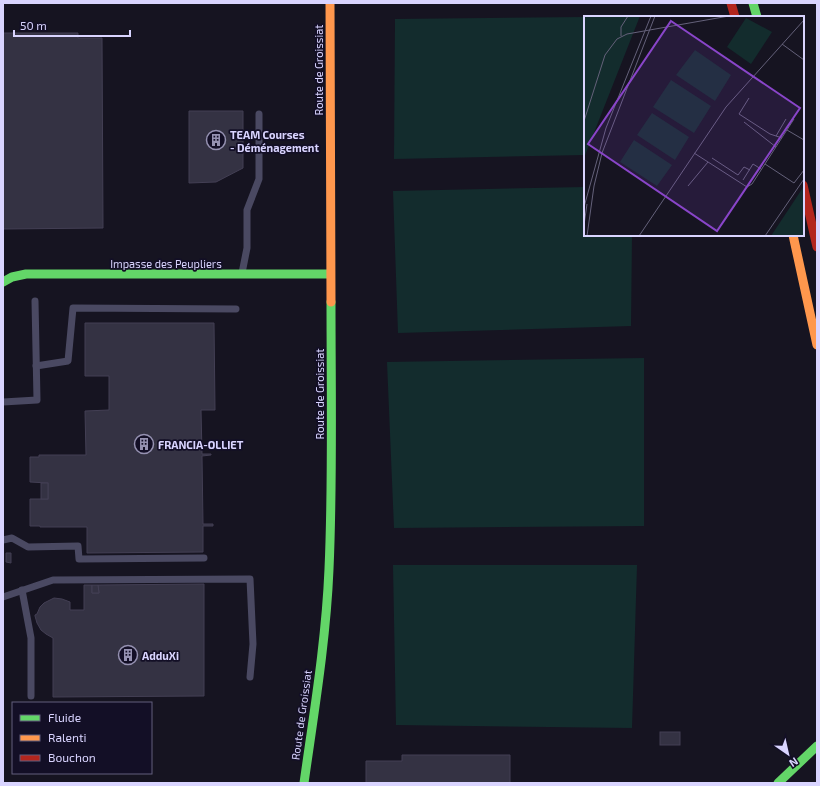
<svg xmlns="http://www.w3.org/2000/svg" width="820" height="786" font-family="'Exo 2',sans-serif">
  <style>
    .green { fill: #132c2d }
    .building { fill: #343243; stroke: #433f54 }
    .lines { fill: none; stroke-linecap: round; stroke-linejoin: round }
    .lane { stroke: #4a4962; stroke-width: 7 }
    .fast { stroke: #63d668; stroke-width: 9 }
    .slow { stroke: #ff974d; stroke-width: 9 }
    .jam { stroke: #b3261e; stroke-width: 9 }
    .labels { text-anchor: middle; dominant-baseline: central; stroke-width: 3.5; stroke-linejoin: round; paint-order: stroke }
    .street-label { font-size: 11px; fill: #d9d4ff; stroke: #130f26 }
    .poi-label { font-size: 11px; font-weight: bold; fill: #d9d4ff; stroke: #130f26; text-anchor: start }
    .inset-road { fill: none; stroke: #64617a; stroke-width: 1 }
    .view { fill: #8945c9; fill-opacity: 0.15; stroke: #8945c9; stroke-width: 2 }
    .inset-edge { fill: none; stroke: #d9d4ff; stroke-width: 2 }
  </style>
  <rect width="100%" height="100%" fill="#161421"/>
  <g class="green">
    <polygon points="585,17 585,155 394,159 395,19"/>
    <polygon points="585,187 585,235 632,235 631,326 398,333 393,191"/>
    <polygon points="644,358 644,526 394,528 387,362"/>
    <polygon points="393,565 637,565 632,728 396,725"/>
  </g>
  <g class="building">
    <polygon points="3,33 78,33 78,38 102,38 103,228 3,229"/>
    <polygon points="189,111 243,111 243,168 216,182 189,183"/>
    <polygon points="85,323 214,323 215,410 201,410 202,454 211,454 211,455 202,456 203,524 213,524 213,526 203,526 203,552 87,553 87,527 40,527 40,526 30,526 30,499 48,499 48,483 30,482 30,457 39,457 39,455 86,455 85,411 109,410 109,376 85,376"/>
    <rect x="41" y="483" width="7" height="16"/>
    <polygon points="6,553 11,553 11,563 6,562"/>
    <polygon points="204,584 204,696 53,697 53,638 46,634 41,630 37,623 35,616 35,615 37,614 40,607 44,603 54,598 62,599 70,602 70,610 84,610 84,585 92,585 92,593 99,593 98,585"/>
    <polygon points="92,585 98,585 99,593 92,593"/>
    <rect x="660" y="732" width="20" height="13"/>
    <polygon points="402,755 510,755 510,783 366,783 366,761 402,761"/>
  </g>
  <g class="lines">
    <g class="lane">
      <polyline points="242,273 247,248 247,210 259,179 259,114"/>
      <polyline points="36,366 68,361 73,308 236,309"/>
      <polyline points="3,402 37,400 35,301"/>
      <polyline points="3,540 12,538 28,547 78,546 79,559 204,558"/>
      <polyline points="22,590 31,638 31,696"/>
      <polyline points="3,597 53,580 250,579 253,644 250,677"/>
    </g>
    <g class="fast">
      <polyline points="753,3 757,17"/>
      <polyline points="3,282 12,277 26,274 330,274"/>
      <path d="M304,783C314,712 326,641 329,569C333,480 331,391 331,302"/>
      <polyline points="778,783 817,746"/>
    </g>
    <g class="slow">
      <polyline points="330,3 331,302"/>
      <polyline points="793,235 817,345"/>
    </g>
    <g class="jam">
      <polyline points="731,3 735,17"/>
      <polyline points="803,185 817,247"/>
    </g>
  </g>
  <defs>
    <g id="building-ring" transform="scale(1)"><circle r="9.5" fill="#130f26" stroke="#9591b1" stroke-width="1.5"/><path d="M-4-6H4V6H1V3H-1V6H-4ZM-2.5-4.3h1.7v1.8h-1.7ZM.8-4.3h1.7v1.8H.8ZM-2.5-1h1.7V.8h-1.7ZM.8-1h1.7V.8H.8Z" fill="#9591b1"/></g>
  </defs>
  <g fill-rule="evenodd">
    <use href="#building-ring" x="216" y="140"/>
    <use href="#building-ring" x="144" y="444"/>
    <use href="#building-ring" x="128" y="655"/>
  </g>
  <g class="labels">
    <g class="street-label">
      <text transform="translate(318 70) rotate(-90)">Route de Groissiat</text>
      <text x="166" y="263">Impasse des Peupliers</text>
      <text transform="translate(319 394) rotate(-90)">Route de Groissiat</text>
      <text transform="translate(301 715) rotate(-82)">Route de Groissiat</text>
    </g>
    <g class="poi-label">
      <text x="230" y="134">TEAM Courses<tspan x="230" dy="13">- Déménagement</tspan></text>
      <text x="158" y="444">FRANCIA-OLLIET</text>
      <text x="142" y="655">AdduXi</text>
    </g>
  </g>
  <g transform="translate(584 16)">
    <rect width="220" height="220" fill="#161421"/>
    <path d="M0,0H56L0,142ZM162,2L188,16L167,48L143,31ZM111,34L147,59L131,85L92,59ZM87,64L127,90L110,117L69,91ZM68,97L105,121L91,144L53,119ZM50,124L88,149L73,170L36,146ZM220,170V220H187Z" fill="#132c2d"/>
    <path class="inset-road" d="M37,20V11L44,0M198,28L220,44M165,82L155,98L186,118L198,122M0,105L21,39L33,23L43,18L145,0M160,106L192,131M203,114L220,124M192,120L202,103M110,137L163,171L168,168L210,103M128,142L154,159L160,151L166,154M181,148L210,167L220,154M159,164L169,148L177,153M104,170L124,146M0,191L22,112L67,0M0,209L3,188M3,220L10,170L18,137L71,0M55,220L142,91L220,4M181,220L220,163"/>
    <path class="view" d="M87,5L216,92L133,215L4,128Z"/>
    <rect width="220" height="220" class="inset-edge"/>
  </g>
  <rect width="820" height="786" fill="none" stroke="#d9d4ff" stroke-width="8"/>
  <rect x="12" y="702" width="140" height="72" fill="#130f26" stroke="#625e7d"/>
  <rect x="20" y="715" width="20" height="6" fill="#63d668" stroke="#625e7d"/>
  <text x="48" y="722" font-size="12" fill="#d9d4ff">Fluide</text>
  <rect x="20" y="735" width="20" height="6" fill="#ff974d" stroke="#625e7d"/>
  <text x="48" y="742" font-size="12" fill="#d9d4ff">Ralenti</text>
  <rect x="20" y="755" width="20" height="6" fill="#b3261e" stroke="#625e7d"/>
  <text x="48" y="762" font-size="12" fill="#d9d4ff">Bouchon</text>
  <g transform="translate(788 754) rotate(146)" stroke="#130f26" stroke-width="3" paint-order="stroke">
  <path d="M0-3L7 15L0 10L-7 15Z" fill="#d9d4ff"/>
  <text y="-6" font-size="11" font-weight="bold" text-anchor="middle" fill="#d9d4ff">N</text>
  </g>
  <path d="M14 30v6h116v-6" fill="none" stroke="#d9d4ff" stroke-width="2"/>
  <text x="20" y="30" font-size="12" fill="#d9d4ff" stroke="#130f26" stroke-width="3" paint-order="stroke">50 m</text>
</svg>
